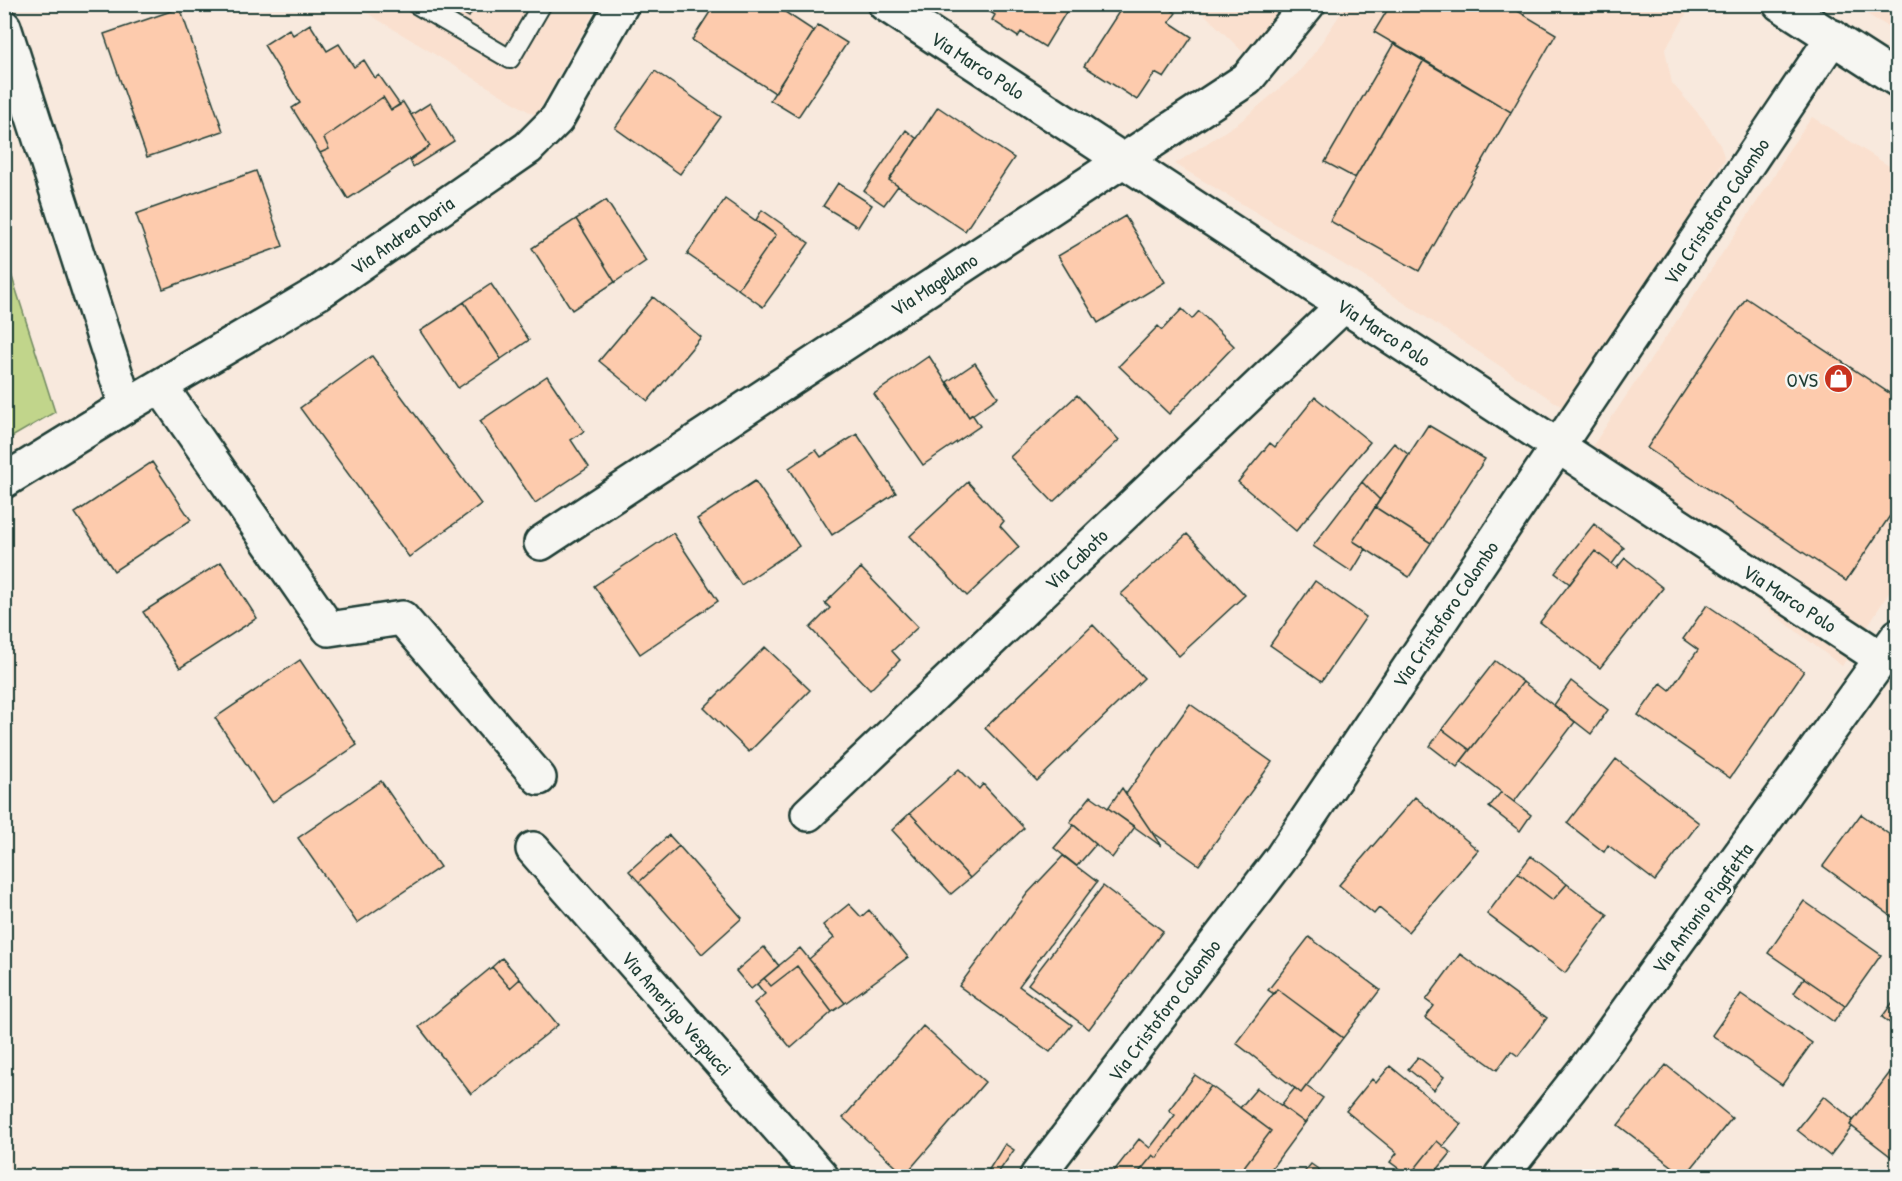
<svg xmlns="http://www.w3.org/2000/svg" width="1902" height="1181" viewBox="0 0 1902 1181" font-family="'Patrick Hand',sans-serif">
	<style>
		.built { fill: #fae0cf }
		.green { fill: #c1d58b; stroke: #708960; stroke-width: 1.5 }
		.building { fill: #fdcbad; stroke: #1f3d34; stroke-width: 1.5 }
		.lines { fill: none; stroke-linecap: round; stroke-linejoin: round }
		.service-casing { stroke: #1f3d34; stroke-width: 22 }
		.minor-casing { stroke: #1f3d34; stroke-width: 38 }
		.secondary-casing { stroke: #1f3d34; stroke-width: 38 }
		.service { stroke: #f6f6f2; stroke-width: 18 }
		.minor { stroke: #f6f6f2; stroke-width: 33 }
		.secondary { stroke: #f6f6f2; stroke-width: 33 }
		.labels { text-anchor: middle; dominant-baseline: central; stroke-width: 5; stroke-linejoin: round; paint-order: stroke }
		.street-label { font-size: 20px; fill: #1f3d34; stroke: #f6f6f2 }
		.poi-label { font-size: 20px; fill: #1f3d34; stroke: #f6f6f2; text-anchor: end }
	</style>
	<rect width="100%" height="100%" fill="#f8e9dd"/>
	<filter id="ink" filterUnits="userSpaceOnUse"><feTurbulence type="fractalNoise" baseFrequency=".0167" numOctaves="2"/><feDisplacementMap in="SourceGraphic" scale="12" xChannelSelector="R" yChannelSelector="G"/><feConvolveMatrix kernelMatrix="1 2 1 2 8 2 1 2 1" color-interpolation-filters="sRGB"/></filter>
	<g filter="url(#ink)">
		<path class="built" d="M1347,4L1674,5L1687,13L1665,50L1672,83L1703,119L1720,145L1725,159L1570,412L1368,279L1175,164L1241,121L1298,73L1315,52Z
			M354,5H598L536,116Z
			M1195,5H1284L1245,54Z
			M1851,5H1897V32L1889,27Z
			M1812,117L1897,171V580L1842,666L1579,466L1773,178L1788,151Z"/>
		<path class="green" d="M5,255L55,412L5,441H4Z"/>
		<path class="building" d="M447,4H476L469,17Z
			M715,4H773L814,31L775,93L692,40Z
			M978,4H1071L1045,47L1021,32L1018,37L992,20L995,15Z
			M1124,4H1163L1176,13L1169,22L1192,37L1164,78L1155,73L1137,100L1084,66Z
			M1391,4H1506L1556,34L1511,112L1374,32Z
			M180,8L223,131L147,157L104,34Z
			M310,24L327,51L339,44L354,67L364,60L375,78L379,75L400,105L391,110L383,97L324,138L329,149L320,153L292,108L300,103L264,45L289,29L293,35Z
			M818,25L847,43L798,117L770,100Z
			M1394,43L1424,60L1355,178L1325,162Z
			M1424,60L1511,112L1419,271L1330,221Z
			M655,71L721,117L680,174L615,128Z
			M383,97L391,110L403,102L430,146L348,199L320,153L329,149L324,138Z
			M430,103L454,141L413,167L410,160L430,146L411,115Z
			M938,107L1014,158L965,231L889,180Z
			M906,130L917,139L889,180L898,186L884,205L864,191Z
			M256,171L283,246L163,289L136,214Z
			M838,183L872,205L858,227L823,206Z
			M725,199L776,235L738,289L687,254Z
			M606,200L646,261L615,282L576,219Z
			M762,210L809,243L763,307L738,289L776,235L756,220Z
			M1125,216L1165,282L1098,323L1058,256Z
			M576,219L615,282L572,310L532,248Z
			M491,284L529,340L501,359L464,302Z
			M653,297L701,337L648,401L599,361Z
			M1746,298L1898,399V504L1846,581L1647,448Z
			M464,302L501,359L458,388L420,331Z
			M1182,309L1192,319L1199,311L1234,346L1169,414L1119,366L1158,326L1162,330Z
			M372,356L481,504L409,557L300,408Z
			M929,356L969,417L972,414L980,426L923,465L874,394Z
			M975,363L998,397L969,417L947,382Z
			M547,376L584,431L571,440L589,467L535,503L480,421Z
			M1077,395L1119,440L1053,502L1010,457Z
			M1315,397L1370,442L1296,531L1238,482L1270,443L1275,447Z
			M1428,425L1485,459L1431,543L1375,507Z
			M857,434L896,493L832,535L789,468L816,450L821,457Z
			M1394,443L1409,455L1380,500L1362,482Z
			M152,462L191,520L114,571L75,513Z
			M755,481L799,546L741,585L697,519Z
			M968,482L1004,521L1000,526L1019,547L967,596L910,536Z
			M1362,482L1380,500L1353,541L1366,549L1352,572L1313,546Z
			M1375,507L1431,543L1409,577L1353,541Z
			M1594,524L1624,548L1612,564L1595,551L1570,584L1555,573Z
			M673,533L718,601L640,654L594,586Z
			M1187,534L1245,595L1179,656L1121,594Z
			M1595,551L1617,568L1625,558L1663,588L1600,668L1540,622Z
			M221,562L257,618L180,668L143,612Z
			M861,568L918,627L892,651L900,660L870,690L810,628L830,608L825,603Z
			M1315,581L1366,617L1322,681L1270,645Z
			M1707,605L1804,671L1730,778L1638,715L1661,683L1670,690L1698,650L1683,639Z
			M1093,625L1144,678L1037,781L985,728Z
			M765,647L810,690L749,752L704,708Z
			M300,660L357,745L272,802L215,718Z
			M1495,661L1523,682L1470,750L1442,729Z
			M1571,681L1608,710L1591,734L1554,705Z
			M1523,682L1575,722L1514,802L1461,761Z
			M1190,704L1272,762L1199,865L1151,831L1126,794Z
			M1442,729L1470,750L1457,767L1430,746Z
			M1616,759L1699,823L1655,881L1608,845L1604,852L1567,823Z
			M959,769L979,789L983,784L1024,828L970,878L910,813Z
			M381,781L440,867L357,923L298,838Z
			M1122,788L1151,831L1161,846L1108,808Z
			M1501,792L1531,815L1520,831L1489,807Z
			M1091,796L1135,827L1112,858L1070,822Z
			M1415,797L1478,850L1408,932L1379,908L1374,914L1339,885Z
			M910,813L970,878L951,894L892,830Z
			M1861,814L1898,841V921L1823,866Z
			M1074,825L1096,844L1077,866L1054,848Z
			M669,835L679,846L639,882L629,871Z
			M679,846L742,918L702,954L639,882Z
			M1063,856L1097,882L1019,986L1072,1025L1050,1052L959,986L1027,894Z
			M1531,856L1567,884L1553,900L1518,873Z
			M1518,873L1553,900L1567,884L1608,915L1565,973L1487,914Z
			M1103,886L1163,931L1089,1029L1028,984Z
			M1804,901L1881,955L1845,1006L1768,953Z
			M849,904L861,917L869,910L908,957L845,1003L809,959L834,938L823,925Z
			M1309,937L1380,990L1343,1038L1277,989L1274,994L1268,990Z
			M764,947L779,966L751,989L736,971Z
			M800,948L845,1003L832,1012L797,966L771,986L764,978Z
			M1460,954L1547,1018L1518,1056L1511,1051L1497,1070L1425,1018L1434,1006L1426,1000Z
			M502,958L520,979L510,988L492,967Z
			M797,966L832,1012L791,1048L754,1003L765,994L757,984L764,978L771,986Z
			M492,967L510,988L520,979L558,1025L471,1094L419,1027Z
			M1804,978L1845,1006L1834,1022L1794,993Z
			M1277,989L1343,1038L1301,1093L1236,1043Z
			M1741,994L1812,1043L1782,1085L1712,1035Z
			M1898,995V1029L1882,1017Z
			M923,1026L985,1082L905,1175L843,1118Z
			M1418,1057L1444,1077L1434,1090L1408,1069Z
			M1898,1062V1162L1850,1125Z
			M1666,1065L1732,1118L1685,1176L1618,1125Z
			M1390,1066L1461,1124L1443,1146L1437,1141L1409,1176L1390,1162L1397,1153L1346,1111L1372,1079L1376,1083Z
			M1195,1075L1211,1086L1157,1158L1153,1155L1136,1176H1110L1139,1139L1150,1148L1175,1115L1169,1110Z
			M1211,1086L1271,1131L1237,1176H1136L1153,1155L1157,1158Z
			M1306,1086L1323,1098L1305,1123L1281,1105L1295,1088L1301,1093Z
			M1257,1088L1305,1123L1266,1176H1237L1271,1131L1240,1108Z
			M1824,1096L1853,1120L1850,1125L1852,1127L1830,1156L1797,1130Z
			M1437,1141L1451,1153L1432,1176H1409Z
			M1005,1144L1014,1150L996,1176L988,1171Z
			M1311,1164L1328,1176H1301Z"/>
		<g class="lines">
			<defs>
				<path id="service" d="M416,4L510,59L542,4"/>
				<path id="minor" d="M885,4L1882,659
					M4,27L126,406
					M161,387L329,629L402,618L539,778
					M4,481L126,406L318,293L528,148L557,119L622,4
					M541,543L1247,79L1308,4
					M808,814L1344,305
					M533,849L821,1176
					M1037,1176L1282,857L1833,37
					M1501,1176L1586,1068L1898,636"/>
				<path id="secondary" d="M1780,4L1898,80"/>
			</defs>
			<use href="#service" class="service-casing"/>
			<use href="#minor" class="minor-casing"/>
			<use href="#secondary" class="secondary-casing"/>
			<use href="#service" class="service"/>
			<use href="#minor" class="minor"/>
			<use href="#secondary" class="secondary"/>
		</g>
	</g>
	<defs>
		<symbol id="shop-disc" viewBox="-11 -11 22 22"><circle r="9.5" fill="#c8321e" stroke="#f6f6f2"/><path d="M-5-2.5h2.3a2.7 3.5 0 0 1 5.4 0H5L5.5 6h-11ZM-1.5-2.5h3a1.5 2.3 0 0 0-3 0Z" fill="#fff"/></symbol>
	</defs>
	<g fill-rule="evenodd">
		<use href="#shop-disc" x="1822" y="362" width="33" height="33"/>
	</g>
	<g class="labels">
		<g class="street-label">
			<text transform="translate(978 65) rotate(33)">Via Marco Polo</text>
			<text transform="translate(1716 211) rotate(-56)">Via Cristoforo Colombo</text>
			<text transform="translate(402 235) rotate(-35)">Via Andrea Doria</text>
			<text transform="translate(934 284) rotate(-33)">Via Magellano</text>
			<text transform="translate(1384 332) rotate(33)">Via Marco Polo</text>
			<text transform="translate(1076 559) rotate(-44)">Via Caboto</text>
			<text transform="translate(1790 598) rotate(33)">Via Marco Polo</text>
			<text transform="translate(1445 614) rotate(-56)">Via Cristoforo Colombo</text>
			<text transform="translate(1702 908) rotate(-54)">Via Antonio Pigafetta</text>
			<text transform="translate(1164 1010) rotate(-53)">Via Cristoforo Colombo</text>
			<text transform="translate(677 1013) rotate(49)">Via Amerigo Vespucci</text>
		</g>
		<g class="poi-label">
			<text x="1818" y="379">OVS</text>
		</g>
	</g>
	<rect width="1902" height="1181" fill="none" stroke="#f6f6f2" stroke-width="24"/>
	<rect x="12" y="12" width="1878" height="1157" fill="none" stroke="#1f3d34" stroke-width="2" filter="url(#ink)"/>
</svg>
